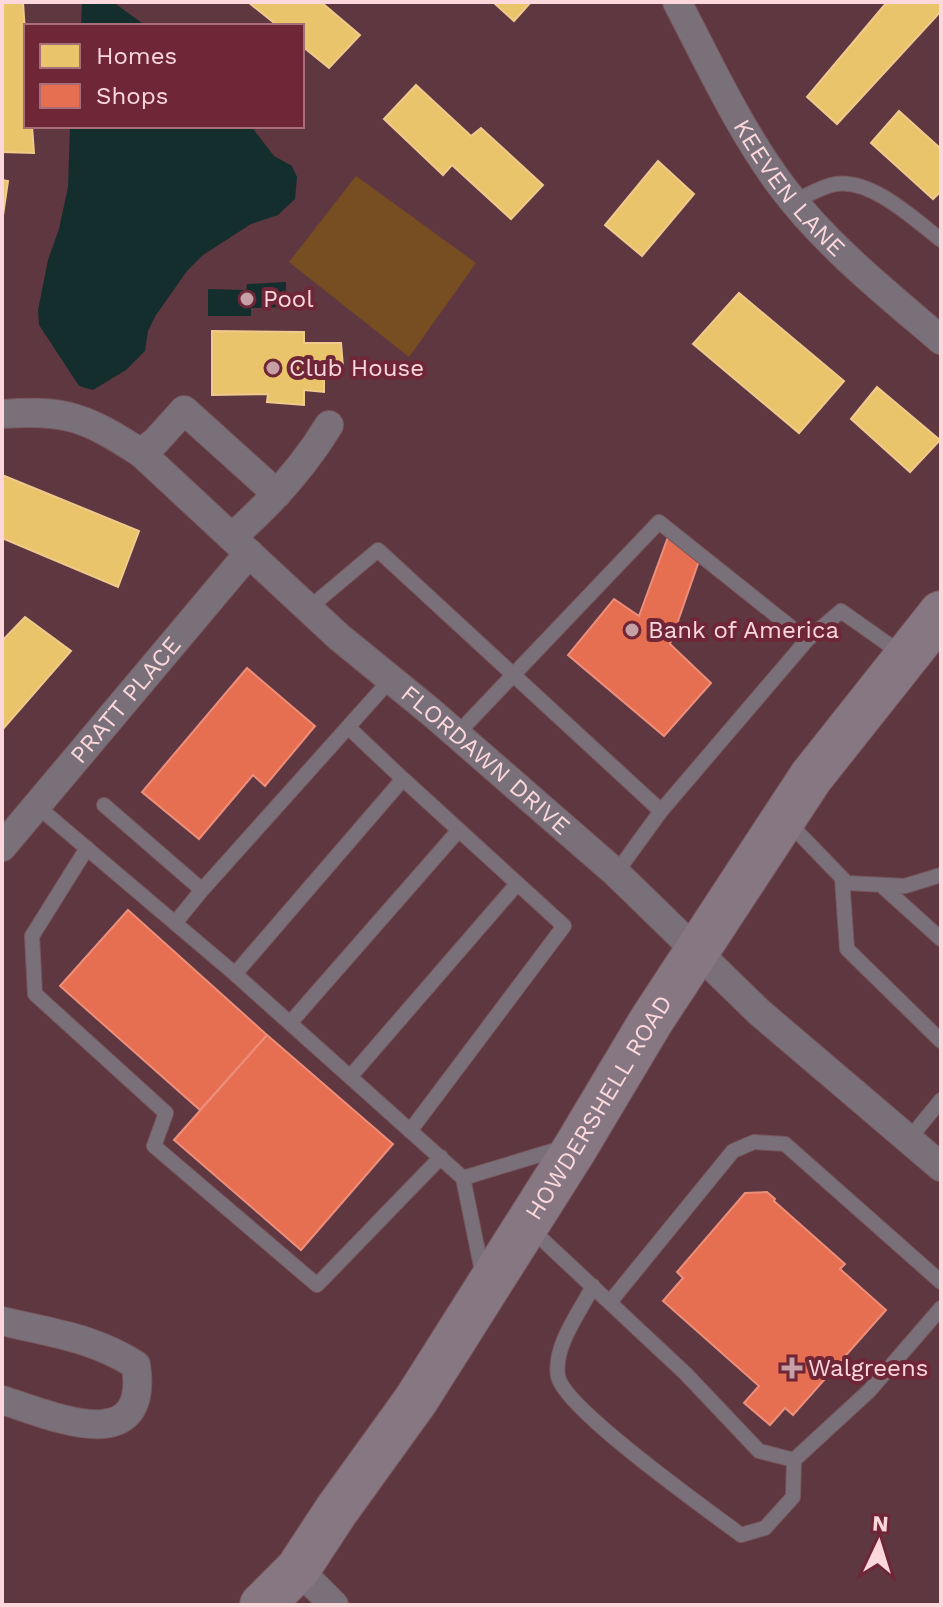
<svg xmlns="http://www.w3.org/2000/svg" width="943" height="1607" viewBox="0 0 943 1607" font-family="'Work Sans',sans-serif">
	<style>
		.green { fill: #774e21 }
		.water { fill: #142e2d }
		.homes { fill: #e9c46a; stroke: #efca8c; stroke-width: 2 }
		.shops { fill: #e76f51; stroke: #ed8e7b; stroke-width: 2 }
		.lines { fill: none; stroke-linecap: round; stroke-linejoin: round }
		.service-casing { stroke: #78575e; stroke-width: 16 }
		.minor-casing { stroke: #78575e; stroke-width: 30 }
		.primary-casing { stroke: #78575e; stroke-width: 46 }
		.service { stroke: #7a7079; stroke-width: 14 }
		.minor { stroke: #7a7079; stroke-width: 28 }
		.primary { stroke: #877782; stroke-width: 44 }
		.poi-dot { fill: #c5a0a5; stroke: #6f2737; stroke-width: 3 }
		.labels { text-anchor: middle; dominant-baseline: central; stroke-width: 8; stroke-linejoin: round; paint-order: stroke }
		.street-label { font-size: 24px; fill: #fcd8dc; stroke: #6f2737 }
		.poi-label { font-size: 24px; fill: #fcd8dc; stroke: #6f2737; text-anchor: start }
	</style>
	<rect width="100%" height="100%" fill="#5f3740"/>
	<path class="green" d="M356,176L476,263L409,357L289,262Z"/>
	<path class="water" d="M82,2H113L146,26H81Z
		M70,126H251L274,156L292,166L297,177L295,199L278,215L251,224L203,255L187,271L156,315L148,331L145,351L126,370L93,390L79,386L39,325L38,310L48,260L59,229L68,187Z
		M286,282V307L251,308V316H208V289L246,290L247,284Z"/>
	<path class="homes" d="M2,2H23L26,48V126H32L34,153L2,152Z
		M248,2H321L360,35L329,68L302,46V26H278Z
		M493,2H531L514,21Z
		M887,2H941V11L837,124L807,97Z
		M416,85L471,136L481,128L543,185L511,219L452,165L443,175L384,119Z
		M899,111L941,149V191L933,199L871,143Z
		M658,161L694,194L642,256L605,225Z
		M2,180L8,181L2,222Z
		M739,293L844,381L799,433L693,344Z
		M212,331L304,332V343H341L343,367L324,369V392L304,390V405L267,402L268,394L212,395Z
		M877,387L940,440L910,472L851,419Z
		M2,475L139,531L118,587L2,538Z
		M25,617L71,651L2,730V641Z"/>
	<path class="shops" d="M668,537L700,558L670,644L711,683L664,736L568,655L614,599L639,616Z
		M247,668L315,726L265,786L253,775L199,839L142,792Z
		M128,910L267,1035L200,1110L60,986Z
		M267,1035L393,1144L301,1250L174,1140Z
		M767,1192L775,1199L774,1201L845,1264L840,1269L886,1310L793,1415L785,1408L770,1425L744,1403L759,1386L663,1301L683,1278L677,1272L745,1193Z"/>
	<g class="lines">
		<defs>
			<path id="service" d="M794,201C807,196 822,186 836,184C872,179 914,219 941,240
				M309,608L378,550L661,811L807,640
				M457,734L659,522L807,640L841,611L902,654
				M403,779L564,926L410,1131
				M104,805L202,890L391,679
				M37,806L235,974L463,1178
				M788,822L847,883L905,886L941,875
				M87,848L32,936L35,994L166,1113L154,1146L317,1285L441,1157
				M616,873L661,811
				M842,878L847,949L941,1041
				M881,885L941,939
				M175,923L202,890
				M235,974L403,779L348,727
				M290,1023L459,830
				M350,1077L517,884
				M909,1139L941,1100
				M530,1228L686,1374L759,1451L794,1460L870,1390L941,1308
				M483,1276L463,1178L562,1148
				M593,1286C580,1312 553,1346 558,1376C563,1408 709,1511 741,1535L765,1528L793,1497L794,1460
				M610,1302L733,1151L754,1142L785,1144L941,1282"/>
			<g id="minor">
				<path id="s1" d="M677,2C710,65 740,131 783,188C827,246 886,293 941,340"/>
				<path id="s2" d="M2,414C66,409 87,418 141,453L339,637L431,712L616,873L759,1012L941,1167"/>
				<path d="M141,453L156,441L184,410L277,494"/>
				<path d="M232,537C270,504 303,468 329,425"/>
				<path id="s3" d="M2,847L249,553"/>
				<path d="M2,1321C52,1333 92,1337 136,1365C150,1460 53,1416 2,1400"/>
				<path d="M298,1569L334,1605"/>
			</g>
			<g id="primary">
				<path id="s4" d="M262,1605L298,1569L336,1511L416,1400L574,1150L651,1021L811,777L941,613"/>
			</g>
		</defs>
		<use href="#service" class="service-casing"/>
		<use href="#minor" class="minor-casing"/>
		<use href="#primary" class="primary-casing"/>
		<use href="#service" class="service"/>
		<use href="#minor" class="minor"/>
		<use href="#primary" class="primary"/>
	</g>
	<g class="poi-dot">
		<circle cx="247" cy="299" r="8"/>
		<circle cx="273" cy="368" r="8"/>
		<circle cx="632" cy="630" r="8"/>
		<path d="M788 1356h8v8h8v8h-8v8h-8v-8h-8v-8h8z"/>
	</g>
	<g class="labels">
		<g class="street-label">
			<text stroke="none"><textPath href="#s1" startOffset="218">KEEVEN LANE</textPath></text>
			<text stroke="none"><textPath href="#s3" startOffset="192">PRATT PLACE</textPath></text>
			<text stroke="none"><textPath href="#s2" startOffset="610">FLORDAWN DRIVE</textPath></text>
			<text stroke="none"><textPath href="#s4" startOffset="602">HOWDERSHELL ROAD</textPath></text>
		</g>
		<g class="poi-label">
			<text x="263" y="299">Pool</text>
			<text x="289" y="368">Club House</text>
			<text x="648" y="630">Bank of America</text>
			<text x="808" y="1368">Walgreens</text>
		</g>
	</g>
	<rect width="943" height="1607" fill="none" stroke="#fcd8dc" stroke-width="8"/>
	<rect x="24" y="24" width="280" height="104" fill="#6f2737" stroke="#a76e79" stroke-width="2"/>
	<rect x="40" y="44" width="40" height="24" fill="#e9c46a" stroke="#a76e79" stroke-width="2"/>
	<text x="96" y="64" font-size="24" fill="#fcd8dc">Homes</text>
	<rect x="40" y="84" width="40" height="24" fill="#e76f51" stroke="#a76e79" stroke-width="2"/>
	<text x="96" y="104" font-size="24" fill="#fcd8dc">Shops</text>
	<g transform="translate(879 1543) rotate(4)" stroke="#6f2737" stroke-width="6" paint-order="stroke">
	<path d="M0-6L14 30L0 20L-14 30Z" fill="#fcd8dc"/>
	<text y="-12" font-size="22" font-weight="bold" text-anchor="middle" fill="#fcd8dc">N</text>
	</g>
</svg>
